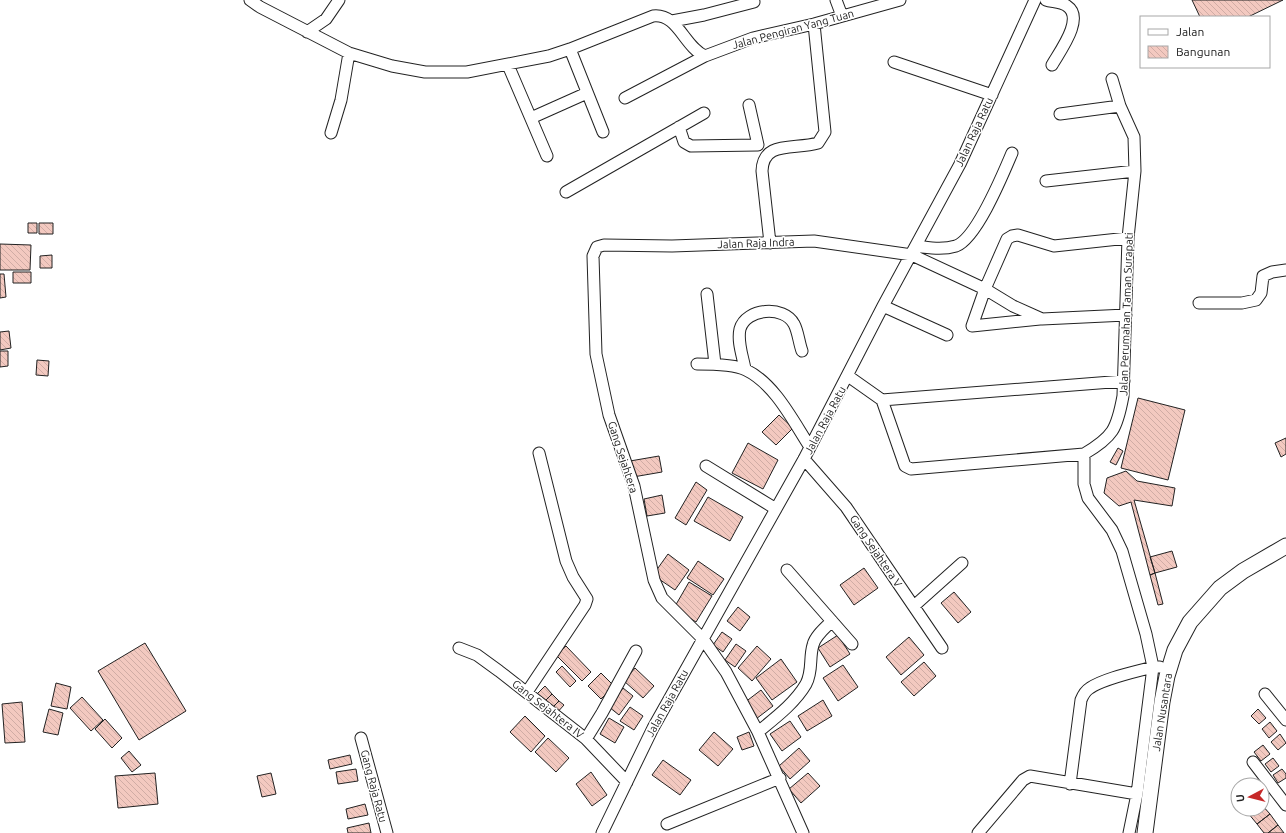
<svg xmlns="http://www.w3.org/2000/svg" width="1286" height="833" viewBox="0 0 1286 833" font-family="Ubuntu,sans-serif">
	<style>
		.building { fill: url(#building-back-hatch); stroke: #222 }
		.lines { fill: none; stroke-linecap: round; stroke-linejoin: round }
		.street-casing { stroke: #222; stroke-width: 13 }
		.secondary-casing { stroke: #222; stroke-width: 17 }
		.street { stroke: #fff; stroke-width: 11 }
		.secondary { stroke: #fff; stroke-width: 15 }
		.labels { text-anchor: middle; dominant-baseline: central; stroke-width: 3; stroke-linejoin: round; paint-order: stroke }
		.street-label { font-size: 11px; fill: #222; stroke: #fff }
	</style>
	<defs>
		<pattern id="building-back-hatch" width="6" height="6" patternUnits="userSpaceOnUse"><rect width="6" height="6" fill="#f3c9c0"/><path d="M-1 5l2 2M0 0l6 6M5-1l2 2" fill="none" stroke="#d0aca5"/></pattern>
	</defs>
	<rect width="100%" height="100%" fill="#fff"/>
	<path class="building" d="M1192,0H1283L1248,17H1200Z
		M28,223H37V233H28Z
		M39,223H53V234H39Z
		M0,244L31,245L30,270H0Z
		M52,255V268H40V256Z
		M13,272H31V283H13Z
		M0,274H4L6,297L0,298Z
		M9,331L11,348L0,350V332Z
		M0,351H8V366L0,367Z
		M37,360L49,361L48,376L36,375Z
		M1138,398L1185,410L1168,480L1121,468Z
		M779,415L793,428L776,445L762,432Z
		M1286,438V454L1281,457L1275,443Z
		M748,443L778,460L763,489L732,473Z
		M1118,448L1123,451L1116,465L1110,462Z
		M659,456L662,472L633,477L630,461Z
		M1126,471L1137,481L1175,488L1172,506L1134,500L1155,573L1150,575L1131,502L1119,506L1104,493L1107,478Z
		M696,482L707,490L686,525L675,518Z
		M662,495L665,513L647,516L644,499Z
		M708,497L743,517L730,541L694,521Z
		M1172,551L1177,567L1155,573L1150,557Z
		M668,554L689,570L675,590L653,575Z
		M698,561L724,579L713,595L687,578Z
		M864,568L878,588L854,605L840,585Z
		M1155,573L1163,604L1158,605L1150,575Z
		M689,582L712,596L696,622L674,608Z
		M954,592L971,612L958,623L941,603Z
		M738,607L750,617L740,631L727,621Z
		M722,632L732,639L723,652L713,645Z
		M838,635L850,654L830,667L818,648Z
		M909,637L924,655L901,675L886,657Z
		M145,643L186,711L139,740L98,671Z
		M736,644L746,651L735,667L725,660Z
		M566,646L591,672L582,681L556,655Z
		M757,646L771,659L752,681L738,668Z
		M781,659L797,682L772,700L756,678Z
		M924,662L936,676L914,696L901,682Z
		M843,665L858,687L838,701L823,678Z
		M562,666L576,681L570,687L556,672Z
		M635,668L654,686L643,698L624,681Z
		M601,673L614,686L601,699L588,686Z
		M56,683L71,687L67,709L51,706Z
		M545,686L552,694L543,703L536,695Z
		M623,688L633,696L619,715L609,707Z
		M761,690L773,706L756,719L744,703Z
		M552,694L559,701L550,710L543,703Z
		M82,697L103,720L91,731L70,708Z
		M823,700L832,716L807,731L798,716Z
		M559,701L564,705L555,715L550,710Z
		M22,702L25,742L5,743L2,704Z
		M630,707L643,716L634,730L620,721Z
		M49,709L63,713L58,735L43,732Z
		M1258,709L1266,718L1259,724L1251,716Z
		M525,716L545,736L531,752L510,732Z
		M609,718L624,727L615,743L600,734Z
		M105,719L122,738L112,748L95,729Z
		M790,721L801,737L782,751L770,734Z
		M1270,722L1277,731L1269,738L1262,729Z
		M714,732L733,749L718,766L699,750Z
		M749,732L754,746L742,750L737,737Z
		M1280,734L1286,743L1278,750L1271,742Z
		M548,738L569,758L556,772L535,752Z
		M1263,745L1270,754L1261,761L1254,752Z
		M799,748L810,761L790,779L779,766Z
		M129,751L141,765L132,772L121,758Z
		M350,755L352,764L330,769L328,760Z
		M1273,758L1279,766L1271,772L1265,764Z
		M663,760L691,780L680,795L652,775Z
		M356,769L358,781L338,784L336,772Z
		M1282,769L1286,774V778L1278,783L1273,775Z
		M591,772L607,795L592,806L576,784Z
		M155,773L158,804L118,808L115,776Z
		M271,773L276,794L262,797L257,776Z
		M808,773L820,786L801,803L789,789Z
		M365,804L368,815L348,819L346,809Z
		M1262,805L1270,814L1257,824L1248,813L1253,809H1262Z
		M1270,814L1278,825L1268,833H1264L1257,824Z
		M369,823L371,833H348L347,828Z
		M1278,825L1284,833H1268Z"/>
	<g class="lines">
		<defs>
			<path id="street" d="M250,0L260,7L349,53L392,66L425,72H467L549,56L570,49L653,16C678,13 684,47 705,56L753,38L814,24L900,0
				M836,0L842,16
				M1046,0C1052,2 1062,2 1067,6C1085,18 1060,51 1052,65
				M672,21L704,15L754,2
				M307,32L326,19L339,0
				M570,49L603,132
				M894,62L992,95
				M508,65L547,156
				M1112,79L1120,106L1134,137L1135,171L1128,238L1123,396C1117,429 1113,437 1084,454V484L1088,498L1112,530L1122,551L1146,634L1153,667L1137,794L1129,833
				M625,98L705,56
				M1060,114L1120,106
				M531,118L587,93
				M679,127L684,142L691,146L758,145L749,105
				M331,133L341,100L349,53
				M1046,181L1135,171
				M566,192L704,113
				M770,243L762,171C763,140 794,150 818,143L825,132L814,24
				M916,246C929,248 943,250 956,246C977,238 1003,174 1012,153
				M707,294L715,364
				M1199,303H1242L1256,300L1261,293L1263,276L1272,272L1286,270
				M883,306L947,335
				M1040,319L972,326L985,289L1007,239L1012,236L1018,235L1054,246L1128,238
				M697,364C710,364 734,364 746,370C775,384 793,421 810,447
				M745,369C743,357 737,342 740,329C746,308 784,305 794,324C798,331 799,343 802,351
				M848,376L882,400L905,466L911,469L1084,454
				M882,400L1124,381
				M804,459L846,507L942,648
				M706,466L776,509
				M787,570L852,644
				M914,606L962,563
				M459,648L477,655L499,671L586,739L627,782
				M527,692L585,605L587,599L573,577L566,561L539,453
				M1265,694L1286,720
				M758,732C775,718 795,703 806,684C813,671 809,658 813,645C815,636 826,627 832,621
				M361,738L387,833
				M586,739L602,713L636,651
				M1253,762L1286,805
				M1070,784L1081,700C1083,695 1085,691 1090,688C1105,678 1135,672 1153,667H1160
				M667,824L780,778
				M602,833L653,728L804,459L883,306L960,164L1035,0
				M803,833L758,732L726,672L703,639L662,598L654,580L634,486L609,415L596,354L593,256L597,247L604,245L672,246L814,241L912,255L985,289L1013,306L1042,319L1126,315
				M978,833L1023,780L1030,776L1137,794"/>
			<path id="secondary" d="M1145,833L1162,702L1167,676L1175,650L1190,622L1220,588L1243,571L1286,546"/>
		</defs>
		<use href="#street" class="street-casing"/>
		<use href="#secondary" class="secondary-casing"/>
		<use href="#street" class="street"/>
		<use href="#secondary" class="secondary"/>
	</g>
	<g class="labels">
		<g class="street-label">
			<text transform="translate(793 29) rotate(-15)">Jalan Pengiran Yang Tuan</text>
			<text transform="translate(974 132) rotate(-65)">Jalan Raja Ratu</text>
			<text transform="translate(756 243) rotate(-2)">Jalan Raja Indra</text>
			<text transform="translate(1126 314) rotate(-88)">Jalan Perumahan Taman Surapati</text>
			<text transform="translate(825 420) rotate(-62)">Jalan Raja Ratu</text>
			<text transform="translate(623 457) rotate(72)">Gang Sejahtera</text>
			<text transform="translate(876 551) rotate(56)">Gang Sejahtera V</text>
			<text transform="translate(667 703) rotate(-61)">Jalan Raja Ratu</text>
			<text transform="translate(548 709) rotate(38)">Gang Sejahtera IV</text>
			<text transform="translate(1162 712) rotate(-81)">Jalan Nusantara</text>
			<text transform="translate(374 786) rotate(75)">Gang Raja Ratu</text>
		</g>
	</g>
	<rect x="1140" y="16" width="130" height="52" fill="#ffffff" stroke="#a7a7a7"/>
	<rect x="1148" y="29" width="20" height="6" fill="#ffffff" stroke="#a7a7a7"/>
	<text x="1176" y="36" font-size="12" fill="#222222">Jalan</text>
	<rect x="1148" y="46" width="20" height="12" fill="url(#building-back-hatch)" stroke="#a7a7a7"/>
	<text x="1176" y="56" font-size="12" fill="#222222">Bangunan</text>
	<g transform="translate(1250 797) rotate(263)"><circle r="19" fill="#ffffff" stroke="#a7a7a7"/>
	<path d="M0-3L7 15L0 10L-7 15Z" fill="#c62828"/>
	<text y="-6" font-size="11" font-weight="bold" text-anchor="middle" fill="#222222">U</text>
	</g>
</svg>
